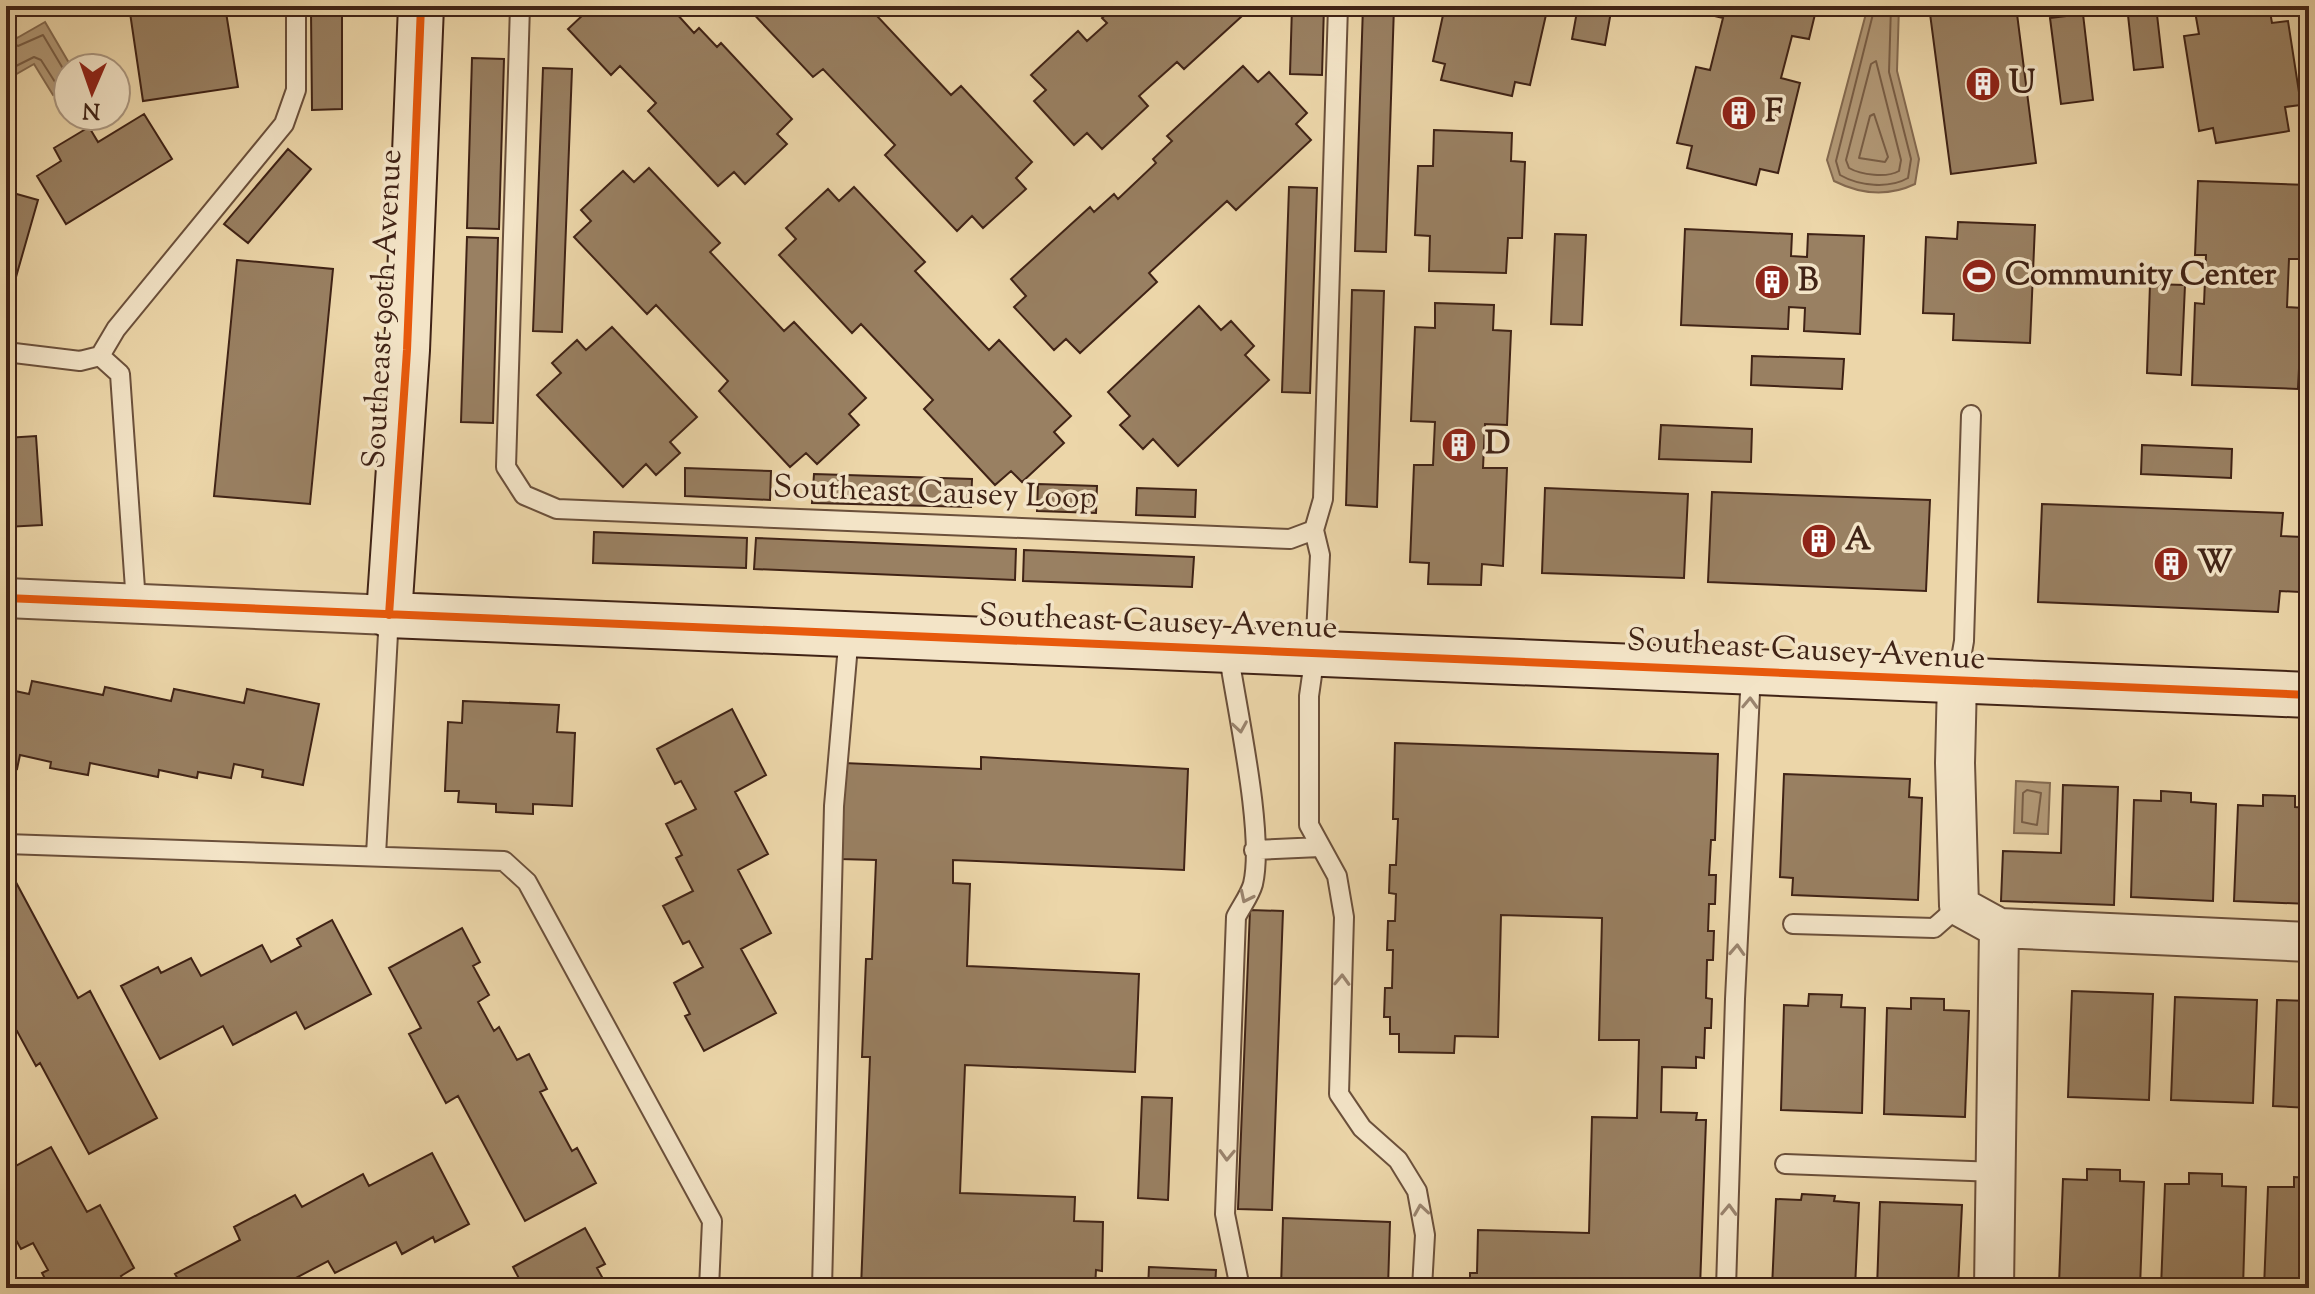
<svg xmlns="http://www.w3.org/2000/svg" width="2315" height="1294" viewBox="0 0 2315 1294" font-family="'Sorts Mill Goudy',serif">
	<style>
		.water { fill: #b29977; stroke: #846a50; stroke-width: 2 }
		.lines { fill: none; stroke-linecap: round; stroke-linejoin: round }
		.shore { stroke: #795e46; stroke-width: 2 }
		.building { fill: #998062; stroke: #402316; stroke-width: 2 }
		.lane-casing { stroke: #6b503b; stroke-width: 22 }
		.street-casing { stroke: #6b503b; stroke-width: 42 }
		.secondary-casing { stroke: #402316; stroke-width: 48 }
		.lane { stroke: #f3e4c7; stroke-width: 18 }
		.street { stroke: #f3e4c7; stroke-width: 38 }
		.secondary { stroke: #f3e4c7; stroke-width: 44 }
		.cycleway-casing { stroke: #f3e4c7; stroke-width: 13 }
		.cycleway { stroke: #e8590c; stroke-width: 8 }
		.oneway { stroke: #9a846e }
		.labels { text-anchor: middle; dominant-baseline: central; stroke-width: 7; stroke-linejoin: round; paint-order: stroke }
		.poi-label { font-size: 32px; font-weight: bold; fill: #402316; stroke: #f3e4c7; text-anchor: start }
		.street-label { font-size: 32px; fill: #402316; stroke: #f3e4c7 }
	</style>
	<rect width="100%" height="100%" fill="#ecd6a9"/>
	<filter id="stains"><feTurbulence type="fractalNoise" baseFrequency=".0025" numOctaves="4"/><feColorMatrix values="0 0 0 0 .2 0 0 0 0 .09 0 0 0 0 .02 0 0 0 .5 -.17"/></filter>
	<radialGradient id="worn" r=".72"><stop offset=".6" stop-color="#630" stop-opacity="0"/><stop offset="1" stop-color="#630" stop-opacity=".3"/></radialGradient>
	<path class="water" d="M1868,6H1899L1897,71L1919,159L1915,184C1888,197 1860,194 1834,181L1827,160Z
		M45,22L72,68H68V87L53,95L34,64L6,80V32L11,29L17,38Z
		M2016,781L2050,783L2048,834L2014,833Z"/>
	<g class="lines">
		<path class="shore" d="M1875,6L1836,161L1840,175C1859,186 1889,189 1908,178L1911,159L1889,72L1891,6
			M6,38L18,46L43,35L68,77L55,82L41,60L34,57L6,71
			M1876,61L1901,160L1899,171C1887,178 1861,175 1849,168L1846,160L1871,64Z
			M1874,114L1888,157L1885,162L1859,158L1870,116Z
			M2027,790L2041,793L2037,825L2022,822L2023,793Z"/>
	</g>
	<path class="building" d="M129,6H225L238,87L143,101Z
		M577,6H684L676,13L694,33L699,28L717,47L721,43L792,119L777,134L787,144L745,184L734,172L718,186L648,111L656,103L620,66L611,75L568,29L584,14Z
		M746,6H885L877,16L951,95L961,86L1032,162L1016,178L1026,189L983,228L972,216L957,231L885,155L895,145L823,69L813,77Z
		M981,6H1009V11L981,10Z
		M1116,6H1253L1184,69L1177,62L1139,96L1148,106L1102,149L1087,133L1074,145L1034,101L1046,90L1031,75L1078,31L1087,41L1107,23L1102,18Z
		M1292,6H1324L1322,75L1290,74Z
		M1363,6H1394L1386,252L1355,251Z
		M1445,6H1548L1530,85L1515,82L1512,96L1441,80L1445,64L1433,61Z
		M1578,6H1612L1605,45L1572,39Z
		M1703,6H1817L1809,39L1792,36L1781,78L1800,83L1778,173L1760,169L1756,185L1687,168L1692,146L1677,143L1696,67L1710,70L1723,18L1702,13Z
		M1929,6H2016L2036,163L1951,174Z
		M2127,6H2156L2163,67L2134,70Z
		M2194,6H2269L2272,23L2288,21L2301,105L2285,107L2289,131L2216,143L2213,128L2199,131L2184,36L2199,34Z
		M311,12H342V109L312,110Z
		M2083,14L2093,100L2061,104L2050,18Z
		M472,58L504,59L499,229L467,228Z
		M1243,66L1258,82L1269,72L1307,113L1296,124L1311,140L1236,210L1227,201L1149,273L1157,282L1080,353L1066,339L1054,350L1014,307L1026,296L1011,279L1090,207L1094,212L1114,194L1118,199L1156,163L1153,159L1172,141L1167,136Z
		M543,68L572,69L562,332L533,331Z
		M144,114L172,159L66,224L37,176L61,161L54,148L89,127L98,142Z
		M1434,130L1512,133L1511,161L1525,162L1522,238H1508L1506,273L1429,271L1430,236L1415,235L1418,166H1433Z
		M288,149L311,169L248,243L224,224Z
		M649,168L720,243L710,252L784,331L794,322L866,398L849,414L859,425L817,464L806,453L790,467L719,391L728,381L656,305L647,314L574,237L591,221L581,210L623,171L634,182Z
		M2198,181L2309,185L2307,259H2289L2287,307L2302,308L2298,389L2192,385L2195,303L2204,304L2206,255H2195Z
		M854,187L925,262L915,271L989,350L999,340L1071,416L1054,432L1064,443L1022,482L1011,471L995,485L924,409L933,400L861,324L852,333L779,255L796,239L786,228L828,189L839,201Z
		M1289,187L1317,188L1310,393L1282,392Z
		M6,191L38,200L14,284L6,282Z
		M1958,222L2035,225L2030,343L1953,340L1954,314L1923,313L1926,237L1957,239Z
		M1685,229L1792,234L1791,256L1807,257L1808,234L1864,236L1860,334L1804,331L1805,308L1789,307L1788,329L1681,325Z
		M1555,234L1586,235L1582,325L1551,324Z
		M467,237L498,238L493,423L461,422Z
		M237,260L333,269L310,504L214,496Z
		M2150,284L2185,285L2181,375L2147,373Z
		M1352,290L1384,291L1377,507L1346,505Z
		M1435,303L1494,305L1493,330L1511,331L1507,425L1485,424L1483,468H1507L1503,566L1482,564L1481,585L1428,584L1429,563L1410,562L1414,465H1433L1435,422L1411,421L1415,327L1435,328Z
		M1199,306L1221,330L1231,321L1254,346L1245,355L1269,380L1178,466L1153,439L1143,449L1120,425L1130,416L1108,392Z
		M612,327L697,417L670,442L680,453L656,475L646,464L623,487L537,395L561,373L552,363L577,340L586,350Z
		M1752,356L1844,359L1842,389L1751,385Z
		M1661,425L1752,429L1751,462L1659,459Z
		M36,436L42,525L6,527V438Z
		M2142,445L2232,449L2231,478L2141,474Z
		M685,468L771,471L770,500L685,496Z
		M814,474L972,479L971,507L812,503Z
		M1038,484L1097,486L1096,513L1037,511Z
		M1137,488L1196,490L1195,517L1136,515Z
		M1545,488L1688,494L1684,578L1542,573Z
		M1712,492L1930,500L1926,591L1708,582Z
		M2042,504L2283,513L2281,536L2302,537L2300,592L2280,591L2278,612L2038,602Z
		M594,532L747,538L746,568L593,563Z
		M756,538L1016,549L1015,580L754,569Z
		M1024,550L1194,557L1192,587L1023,581Z
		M32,681L103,695L105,687L171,701L174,689L244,703L247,689L319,704L303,785L262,777L263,770L234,764L231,778L198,772L197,778L159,770L158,777L90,763L88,775L50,768L51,762L20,755L17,769L6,767V689L29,694Z
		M463,701L559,705L557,732L575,733L572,806L533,804V814L496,812V804L458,802L459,791H445L448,722L462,723Z
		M732,709L766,775L735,792L768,854L738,870L771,933L741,949L776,1013L704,1051L685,1016L690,1014L674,983L703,967L689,941L683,944L663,906L693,891L676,858L682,855L666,824L696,809L681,781L675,784L657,749Z
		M1395,743L1718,754L1715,840H1711L1709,875H1716L1715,904H1709L1708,931H1714L1713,960H1707L1706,998L1712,999L1711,1028H1705L1704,1058L1696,1057V1068L1662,1067L1661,1112L1697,1113L1696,1120H1706L1700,1288H1470V1273H1477L1478,1230L1589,1233L1592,1117L1637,1118L1639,1040H1599L1602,918L1501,915L1498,1037L1455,1036L1454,1053L1399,1052V1034H1390V1017H1384L1385,988H1392L1393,950H1387L1388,921H1395L1396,894L1389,893L1390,865H1396L1398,819H1393Z
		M981,757L1188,769L1184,870L953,860V883L970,884L967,966L1139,974L1135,1072L965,1065L960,1193L1075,1197L1074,1221L1103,1222L1102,1271L1096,1270L1095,1288H861L870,1057H862L866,959H872L876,860L840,859L844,763L981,769Z
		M1784,774L1910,779L1909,797L1922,798L1918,900L1792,895L1793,878L1780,877Z
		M2063,785L2118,787L2114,905L2001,901L2003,851L2061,853Z
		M2161,791L2191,793V802L2216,804L2213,901L2131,897L2134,800L2161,801Z
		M2263,795L2295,796V807L2309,808V904L2234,901L2238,805L2263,806Z
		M11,873L78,998L90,991L157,1118L89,1154L40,1063L36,1066L17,1031L6,1037V876Z
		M1250,910L1283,911L1272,1210L1238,1209Z
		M332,920L371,994L305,1029L296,1012L233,1045L223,1026L160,1059L121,986L158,967L161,973L191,958L201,976L262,945L271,962L301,946L297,939Z
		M462,928L480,962L473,966L489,995L478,1002L494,1031L499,1027L517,1060L529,1054L547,1089L540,1092L572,1151L577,1148L596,1183L525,1221L458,1096L446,1103L409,1034L421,1028L389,968Z
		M2072,991L2153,994L2149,1100L2068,1097Z
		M1809,994L1842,995L1841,1007L1865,1008L1862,1113L1781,1110L1784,1005L1808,1006Z
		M2175,997L2257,1000L2253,1103L2171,1100Z
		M1911,998L1944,999V1010L1969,1011L1965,1117L1884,1114L1887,1008L1911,1009Z
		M2277,1000L2309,1001V1108L2273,1106Z
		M1142,1097L1172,1098L1168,1200L1138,1198Z
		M51,1147L87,1212L100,1205L134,1268L121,1276L128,1288H50L42,1273L48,1270L33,1243L21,1249L6,1222V1171Z
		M432,1153L469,1224L435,1242L433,1237L402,1254L396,1242L335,1273L328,1261L277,1288H183L175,1274L240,1240L234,1227L295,1195L302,1207L363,1174L369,1186Z
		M2087,1169L2120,1170V1181L2144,1182L2140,1287L2059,1284L2063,1179L2087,1180Z
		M2189,1173L2222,1174V1186L2246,1187L2243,1288H2161L2165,1184H2189Z
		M2294,1177L2309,1178V1288H2264L2268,1187H2294Z
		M1802,1194L1835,1196L1834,1201L1859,1203L1855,1288H1772L1776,1199L1801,1200Z
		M1880,1202L1962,1205L1958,1288H1877Z
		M1283,1218L1390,1222L1388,1288H1281Z
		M585,1228L605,1264L597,1268L608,1288H524L513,1267Z
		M1149,1267L1216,1270L1215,1288H1148Z"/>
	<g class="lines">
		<defs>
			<path id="lane" d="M520,6L506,467L524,495L557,509L1290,539L1314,530L1323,499L1338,6
				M6,352L80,361L100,356L116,329L284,124L296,90V6
				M100,356L120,374L136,603
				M1314,530L1320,555L1315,654L1309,696V825L1337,876L1344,917L1339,1094L1362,1128L1398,1160L1417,1191L1425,1235L1422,1288
				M1228,650C1236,706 1265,833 1253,884C1250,895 1241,907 1236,917L1225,1214L1240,1288
				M1957,681L1964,641L1971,415
				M6,844L504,861L527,882L712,1221L709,1288
				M1254,850L1320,847
				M376,855L389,615
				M1793,924L1934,928L1959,906
				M1785,1164L1997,1172
				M822,1288L834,806L849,634
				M1726,1288L1735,999L1751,672"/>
			<path id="street" d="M6,598L389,615
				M1957,681L1955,763L1959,906L1999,928
				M1994,1288L1999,928L2309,942"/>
			<path id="secondary" d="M421,6L407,350L389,615L2309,695"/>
		</defs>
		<use href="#lane" class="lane-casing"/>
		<use href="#street" class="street-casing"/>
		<use href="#secondary" class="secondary-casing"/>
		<use href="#lane" class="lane"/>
		<use href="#street" class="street"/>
		<use href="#secondary" class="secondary"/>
		<defs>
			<path id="cycleway" d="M6,598L2309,695
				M389,615L407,350L421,6"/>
		</defs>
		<use href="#cycleway" class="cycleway-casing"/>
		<use href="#cycleway" class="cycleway"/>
	</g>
	<defs><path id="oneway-chevron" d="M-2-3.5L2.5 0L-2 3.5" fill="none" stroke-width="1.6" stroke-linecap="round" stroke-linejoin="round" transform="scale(2)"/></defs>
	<g class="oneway">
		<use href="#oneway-chevron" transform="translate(1750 703) rotate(-88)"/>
		<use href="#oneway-chevron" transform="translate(1240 727) rotate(81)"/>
		<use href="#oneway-chevron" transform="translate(1246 897) rotate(116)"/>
		<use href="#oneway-chevron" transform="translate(1737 950) rotate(-87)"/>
		<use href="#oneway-chevron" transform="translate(1342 980) rotate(-88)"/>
		<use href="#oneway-chevron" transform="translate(1227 1155) rotate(92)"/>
		<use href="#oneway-chevron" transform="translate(1421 1210) rotate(-99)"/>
		<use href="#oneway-chevron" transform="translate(1729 1210) rotate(-88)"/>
	</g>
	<defs>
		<symbol id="building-disc" viewBox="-11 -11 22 22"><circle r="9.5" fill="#8f2418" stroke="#f3e4c7"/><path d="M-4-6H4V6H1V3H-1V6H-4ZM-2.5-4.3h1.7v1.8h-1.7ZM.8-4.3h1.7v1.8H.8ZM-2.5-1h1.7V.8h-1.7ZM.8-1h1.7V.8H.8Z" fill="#fff"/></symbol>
		<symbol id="stadium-disc" viewBox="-11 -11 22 22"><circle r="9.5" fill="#8f2418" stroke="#f3e4c7"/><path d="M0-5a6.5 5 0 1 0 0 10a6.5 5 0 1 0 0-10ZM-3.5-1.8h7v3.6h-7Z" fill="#fff"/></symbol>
	</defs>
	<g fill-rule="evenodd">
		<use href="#building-disc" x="1963" y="64" width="40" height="40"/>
		<use href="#building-disc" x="1719" y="93" width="40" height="40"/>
		<use href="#stadium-disc" x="1959" y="256" width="40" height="40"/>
		<use href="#building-disc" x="1752" y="262" width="40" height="40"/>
		<use href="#building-disc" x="1439" y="425" width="40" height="40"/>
		<use href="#building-disc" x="1799" y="521" width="40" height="40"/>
		<use href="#building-disc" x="2151" y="544" width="40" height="40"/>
	</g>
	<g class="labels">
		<g class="poi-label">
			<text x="2009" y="84">U</text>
			<text x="1765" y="113">F</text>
			<text x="2005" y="276">Community Center</text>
			<text x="1798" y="282">B</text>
			<text x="1485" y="445">D</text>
			<text x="1845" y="541">A</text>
			<text x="2197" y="564">W</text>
		</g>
		<g class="street-label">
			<text transform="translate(384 309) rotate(-87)">Southeast 90th Avenue</text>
			<text transform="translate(935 494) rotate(2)">Southeast Causey Loop</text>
			<text transform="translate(1158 623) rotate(2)">Southeast Causey Avenue</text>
			<text transform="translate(1806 651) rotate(3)">Southeast Causey Avenue</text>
		</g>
	</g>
	<rect width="2315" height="1294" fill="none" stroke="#ecd6a9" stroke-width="32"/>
	<rect x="8" y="8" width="2299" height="1278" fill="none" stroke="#402316" stroke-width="4"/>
	<rect x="16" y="16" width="2283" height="1262" fill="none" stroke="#402316" stroke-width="2"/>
	<g transform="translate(92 92) rotate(182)"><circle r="38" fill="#f3e4c7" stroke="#ab9780" stroke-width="2"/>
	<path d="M0-6L14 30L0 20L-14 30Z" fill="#8f2418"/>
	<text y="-12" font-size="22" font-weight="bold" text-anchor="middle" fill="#402316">N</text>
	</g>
	<rect width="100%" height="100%" filter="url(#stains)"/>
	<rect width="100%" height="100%" fill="url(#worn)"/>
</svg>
